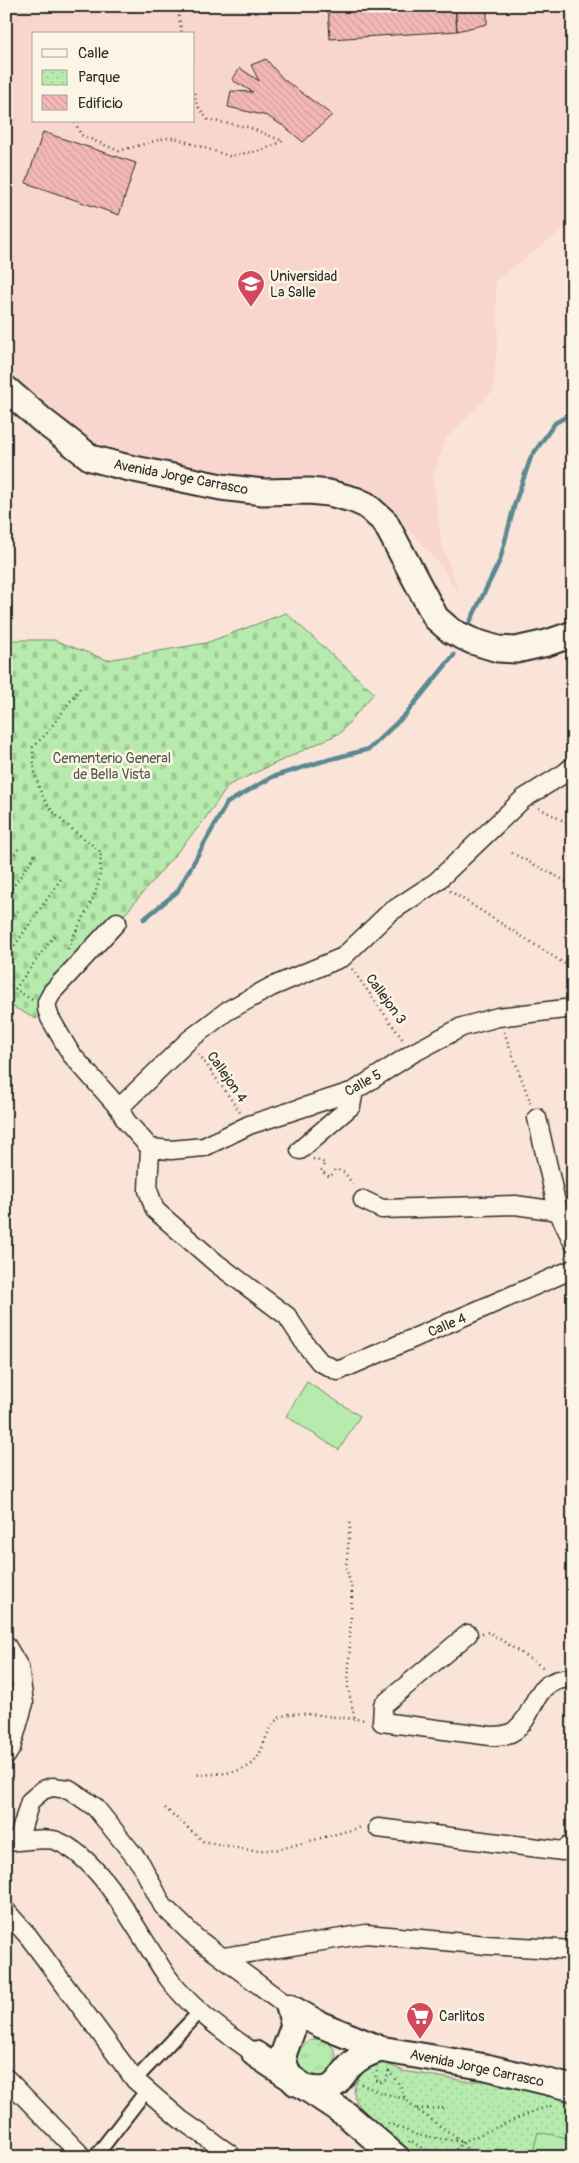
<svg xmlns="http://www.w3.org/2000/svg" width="579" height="2163" viewBox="0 0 579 2163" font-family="Pangolin,sans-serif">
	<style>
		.built { fill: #f8d6cd; fill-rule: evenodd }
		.grass { fill: url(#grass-tufts); stroke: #708b6c }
		.cemetery { fill: url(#cemetery-stones); stroke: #708b6c }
		.park { fill: url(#park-dots); stroke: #708b6c }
		.garden { fill: #b6ebad; stroke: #708b6c }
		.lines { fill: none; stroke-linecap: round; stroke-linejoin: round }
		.stream { stroke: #5a8992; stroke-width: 4.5 }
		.building { fill: url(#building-back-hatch); stroke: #2b2b2b }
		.pedestrian-casing { stroke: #2b2b2b; stroke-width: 16 }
		.minor-casing { stroke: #2b2b2b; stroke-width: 21 }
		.secondary-casing { stroke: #2b2b2b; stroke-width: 29 }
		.path { stroke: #2b2b2b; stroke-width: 2.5; stroke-dasharray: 1 4; stroke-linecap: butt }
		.pedestrian { stroke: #fcf5e5; stroke-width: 12 }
		.minor { stroke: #fcf5e5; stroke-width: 18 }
		.secondary { stroke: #fcf5e5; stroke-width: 25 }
		.labels { text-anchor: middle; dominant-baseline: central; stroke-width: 5; stroke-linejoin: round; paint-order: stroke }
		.poi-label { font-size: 14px; fill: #2b2b2b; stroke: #fcf5e5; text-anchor: start }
		.street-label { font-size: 14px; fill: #2b2b2b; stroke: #fcf5e5 }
		.park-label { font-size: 14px; fill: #4e5b4c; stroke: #fcf5e5 }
	</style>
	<defs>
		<pattern id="grass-tufts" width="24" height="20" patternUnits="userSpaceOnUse" patternTransform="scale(1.25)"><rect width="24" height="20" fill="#b6ebad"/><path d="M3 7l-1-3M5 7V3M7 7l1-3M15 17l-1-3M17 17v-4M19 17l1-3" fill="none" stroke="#9dca95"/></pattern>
		<pattern id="cemetery-stones" width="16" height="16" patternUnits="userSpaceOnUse" patternTransform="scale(1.25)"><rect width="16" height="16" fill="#b6ebad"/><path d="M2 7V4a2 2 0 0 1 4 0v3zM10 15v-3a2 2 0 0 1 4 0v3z" fill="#9dca95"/></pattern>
		<pattern id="park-dots" width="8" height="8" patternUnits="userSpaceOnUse" patternTransform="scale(1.25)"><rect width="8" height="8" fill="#b6ebad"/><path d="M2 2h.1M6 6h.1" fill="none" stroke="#9dca95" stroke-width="1.8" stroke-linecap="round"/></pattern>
		<pattern id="building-back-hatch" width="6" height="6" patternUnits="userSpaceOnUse" patternTransform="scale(1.25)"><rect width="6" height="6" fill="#f4b8b6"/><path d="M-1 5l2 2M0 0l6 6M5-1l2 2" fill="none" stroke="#d19e9d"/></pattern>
	</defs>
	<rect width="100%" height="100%" fill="#fae3d7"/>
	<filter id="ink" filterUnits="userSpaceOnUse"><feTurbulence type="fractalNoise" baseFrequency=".02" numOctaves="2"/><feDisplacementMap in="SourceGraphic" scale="10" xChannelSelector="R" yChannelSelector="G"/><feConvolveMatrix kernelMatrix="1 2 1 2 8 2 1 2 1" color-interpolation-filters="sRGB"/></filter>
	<g filter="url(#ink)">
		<path class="built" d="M6,6H573V222L495,281L498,335L493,391L447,437L433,474L441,543L460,595L441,565L384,503L353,488L262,481L101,450L93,446L6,373ZM34,34H194V121H34Z"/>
		<path class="grass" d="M298 2058a19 19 0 1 1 38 0a19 19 0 1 1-38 0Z"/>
		<path class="cemetery" d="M286,613L374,693L340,733L229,785L201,824L36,1019L6,1003V640H54L107,660L206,643Z"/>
		<path class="park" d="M385,2063L403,2071L465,2081H489L573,2101V2157H414C402,2145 361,2112 356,2100C352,2092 355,2084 359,2078C366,2068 373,2065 385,2063Z"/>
		<path class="garden" d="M307,1382L360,1416L339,1450L286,1416Z
			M538,2132L573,2139V2157H532Z"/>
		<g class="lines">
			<path class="stream" d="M466,630L500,560L515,503L531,457L555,423L573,413
				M144,919L177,892L227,803L272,777L320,762L369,749L405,715L454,655"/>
		</g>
		<path class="building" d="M328,6H455L457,31L330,39Z
			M455,6H487V24L457,31Z
			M266,59L283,79L332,115L303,142L285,127L267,116L228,107L231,91L253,92L232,80L240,68L259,81L251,65Z
			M43,132L136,163L119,215L26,183Z"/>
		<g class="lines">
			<defs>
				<path id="pedestrian" d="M135,2080L200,2011
					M95,2157L146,2091"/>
				<path id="minor" d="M117,922L53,991L47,1002V1009L50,1018L71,1054L119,1108L126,1121L150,1148L148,1190L155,1210L216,1263L287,1316L306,1345L320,1362L338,1371L573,1269
					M119,1108L189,1040L227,1011L271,987L343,957L389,913L436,882L523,799L565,773L573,766
					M537,1118L558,1211L573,1242
					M150,1148L171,1150L204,1147L249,1125L354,1091L413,1053L462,1027L498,1017L573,1008
					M300,1150L351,1106L354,1091
					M363,1200L382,1209L515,1205L558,1211
					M468,1634L383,1705L382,1722L491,1736C498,1736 507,1736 514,1731C539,1713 529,1679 573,1678
					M6,1645L19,1667L24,1703L11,1748L6,1756
					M6,1694L24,1703
					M378,1828L563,1851L573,1843
					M18,1841L30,1801L43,1790L52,1787L69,1789L95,1807L141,1864L163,1906L196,1938L289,2007
					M8,1842C19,1841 48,1837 57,1841C104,1860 140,1938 169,1979C191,2009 225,2032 255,2054
					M6,1911L29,1937L135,2080L180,2119L230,2154L229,2157
					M224,1957L366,1934L487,1945L573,1950
					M6,2078L83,2157"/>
				<path id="secondary" d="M6,389L43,421L91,458L125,467L221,487L263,492L309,491L329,493L355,500L366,505L385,522L436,618L451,631L472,641L498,649L516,650L547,643L573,634
					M289,2007L319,2024L380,2049L486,2067L573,2088
					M289,2007L294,2025L283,2055L285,2066L289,2076L296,2083
					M255,2054L347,2115L396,2157
					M306,2088C335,2094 334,2084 350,2066C358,2057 369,2053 380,2049"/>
			</defs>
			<use href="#pedestrian" class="pedestrian-casing"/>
			<use href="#minor" class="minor-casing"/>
			<use href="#secondary" class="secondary-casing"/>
			<path class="path" d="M177,6L182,34
				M75,122L81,135L119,151L166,138H175L229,156L263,150L283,141L248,127L208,120L197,105L194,90
				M539,808L573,826
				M512,853L573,885
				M6,866L18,849
				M450,891L573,969
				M6,897L35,855
				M6,928L18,910
				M68,949C76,927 92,907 98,884C101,874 100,862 101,852C58,817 34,808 33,747L47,733L80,688
				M6,958L61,879
				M352,969L403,1040
				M6,983L32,1000
				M15,989L54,936
				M504,1032L531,1104
				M199,1054L240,1112
				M313,1159L325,1163L321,1171L330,1177L336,1169L345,1173L354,1186
				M351,1518L346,1567L352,1590L348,1688L355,1719L366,1720
				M482,1633L489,1632L544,1668
				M193,1775C211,1774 232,1775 249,1766C268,1755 262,1718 290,1714C305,1712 338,1718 355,1719
				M165,1808L203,1841L253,1851L280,1849L362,1827
				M377,2071L375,2078L379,2083L386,2080L389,2071
				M388,2071L400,2085L405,2099
				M361,2084L379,2092L405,2099L416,2109L463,2142L470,2157
				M417,2109L446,2108
				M388,2123L417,2135L462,2142
				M409,2142L410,2140L436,2157
				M449,2157L463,2142L534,2111L554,2105"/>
			<use href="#pedestrian" class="pedestrian"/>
			<use href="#minor" class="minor"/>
			<use href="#secondary" class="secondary"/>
		</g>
	</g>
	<defs>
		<symbol id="university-pin" viewBox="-11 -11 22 30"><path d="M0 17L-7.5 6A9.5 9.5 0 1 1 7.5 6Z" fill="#d1495b" stroke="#fcf5e5"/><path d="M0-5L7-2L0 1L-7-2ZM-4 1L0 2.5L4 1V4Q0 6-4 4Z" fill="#fff"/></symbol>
		<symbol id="supermarket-pin" viewBox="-11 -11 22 30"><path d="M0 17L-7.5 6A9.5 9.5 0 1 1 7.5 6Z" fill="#d1495b" stroke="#fcf5e5"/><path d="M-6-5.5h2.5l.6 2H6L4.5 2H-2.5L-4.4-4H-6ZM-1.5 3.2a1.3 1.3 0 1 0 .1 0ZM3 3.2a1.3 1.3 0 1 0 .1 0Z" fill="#fff"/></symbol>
	</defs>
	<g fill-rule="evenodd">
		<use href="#university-pin" x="235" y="268" width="32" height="43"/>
		<use href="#supermarket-pin" x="404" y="2000" width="32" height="43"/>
	</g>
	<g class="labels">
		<g class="poi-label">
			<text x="270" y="276">Universidad<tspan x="270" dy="16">La Salle</tspan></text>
			<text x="439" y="2016">Carlitos</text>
		</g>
		<g class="street-label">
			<text transform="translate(181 477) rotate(11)">Avenida Jorge Carrasco</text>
			<text transform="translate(386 999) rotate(54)">Callejon 3</text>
			<text transform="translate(227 1077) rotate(55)">Callejon 4</text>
			<text transform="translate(363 1083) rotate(-29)">Calle 5</text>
			<text transform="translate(447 1325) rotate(-23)">Calle 4</text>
			<text transform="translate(477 2068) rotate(12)">Avenida Jorge Carrasco</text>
		</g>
		<g class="park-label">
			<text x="112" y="758">Cementerio General<tspan x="112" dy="16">de Bella Vista</tspan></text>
		</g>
	</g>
	<rect width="579" height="2163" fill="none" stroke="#fcf5e5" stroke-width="25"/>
	<rect x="12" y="12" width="554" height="2138" fill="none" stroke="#2b2b2b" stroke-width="2" filter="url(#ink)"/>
	<rect x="32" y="32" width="162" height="90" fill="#fcf5e5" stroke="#a8a49b"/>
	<rect x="42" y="49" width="25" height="8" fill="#fcf5e5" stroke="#a8a49b"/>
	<text x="78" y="58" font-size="15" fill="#2b2b2b">Calle</text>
	<rect x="42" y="70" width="25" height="15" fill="url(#park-dots)" stroke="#a8a49b"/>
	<text x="78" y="82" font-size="15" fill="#2b2b2b">Parque</text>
	<rect x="42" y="95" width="25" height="15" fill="url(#building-back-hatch)" stroke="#a8a49b"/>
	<text x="78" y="108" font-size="15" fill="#2b2b2b">Edificio</text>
</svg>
